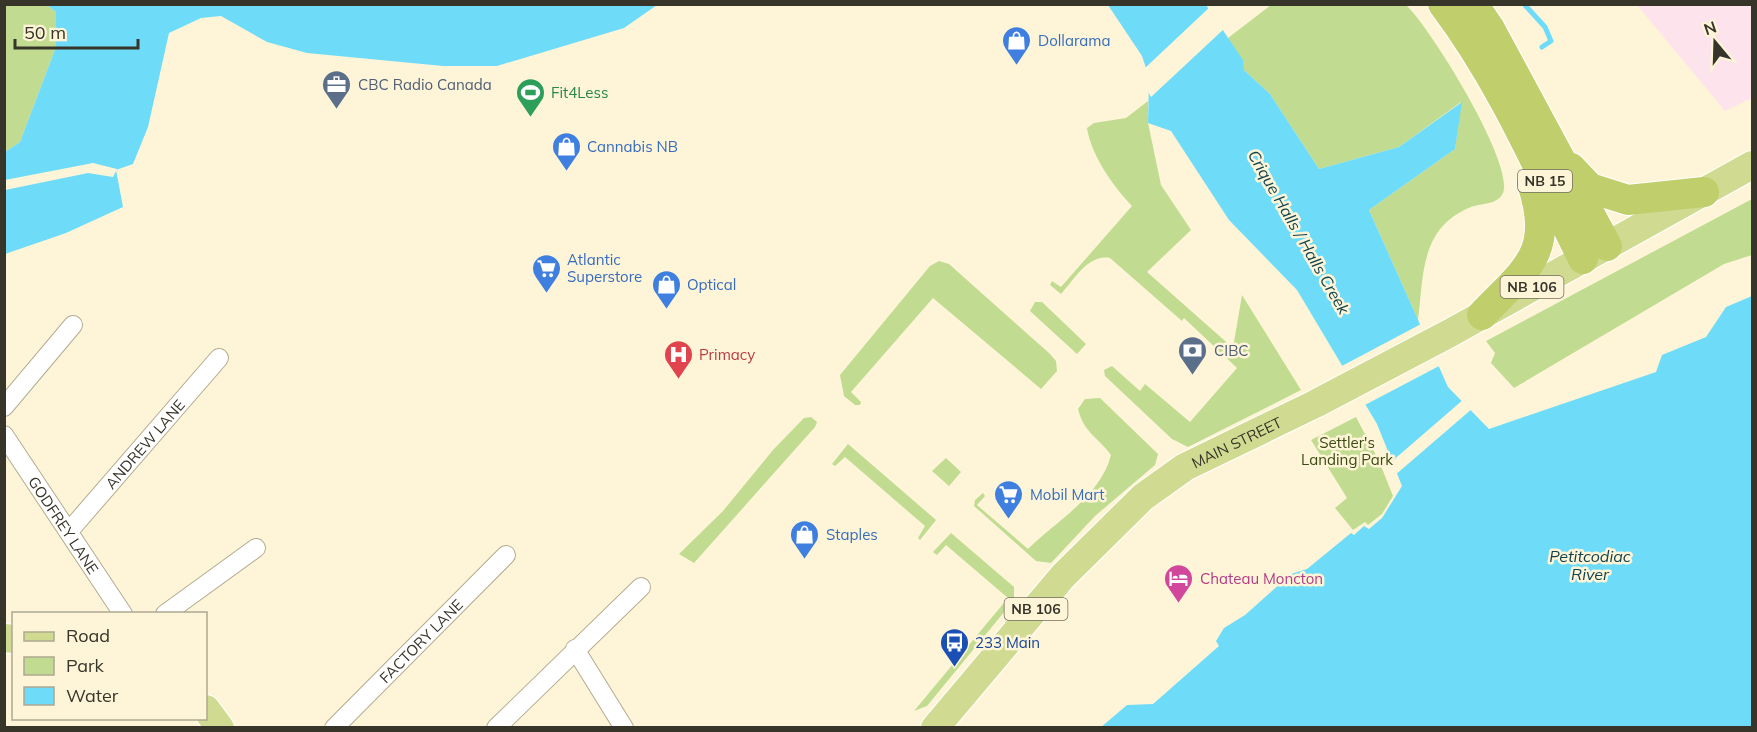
<svg xmlns="http://www.w3.org/2000/svg" width="1757" height="732" viewBox="0 0 1757 732" font-family="Mulish,sans-serif">
	<style>
		.commercial { fill: #fde3eb }
		.green { fill: #c1db91 }
		.water { fill: #6edcf9 }
		.pier { fill: #fef5d8 }
		.lines { fill: none; stroke-linecap: round; stroke-linejoin: round }
		.stream { stroke: #6edcf9; stroke-width: 5 }
		.minor-casing { stroke: #b3ab90; stroke-width: 20 }
		.primary-casing { stroke: #fff; stroke-width: 30 }
		.trunk-casing { stroke: #fff; stroke-width: 32 }
		.minor { stroke: #fff; stroke-width: 18 }
		.primary { stroke: #d0db91; stroke-width: 28 }
		.trunk { stroke: #c0cf6c; stroke-width: 30 }
		.labels { text-anchor: middle; dominant-baseline: central; stroke-width: 5; stroke-linejoin: round; paint-order: stroke }
		.shield { fill: #fef5d8; stroke: #736e5e; stroke-width: 1.5 }
		.shield-label { font-size: 14px; font-weight: bold; fill: #373429 }
		.shop-label { font-size: 15px; fill: #366cbe; stroke: #fef5d8; text-anchor: start }
		.service-label { font-size: 15px; fill: #4e5e75; stroke: #fef5d8; text-anchor: start }
		.leisure-label { font-size: 15px; fill: #27864d; stroke: #fef5d8; text-anchor: start }
		.health-label { font-size: 15px; fill: #be3a42; stroke: #fef5d8; text-anchor: start }
		.street-label { font-size: 15px; fill: #373429; stroke: #fef5d8 }
		.park-label { font-size: 15px; fill: #3a4a11; stroke: #fef5d8 }
		.hotel-label { font-size: 15px; fill: #b23c85; stroke: #fef5d8; text-anchor: start }
		.transit-label { font-size: 15px; fill: #164399; stroke: #fef5d8; text-anchor: start }
		.water-label { font-size: 16px; font-style: italic; fill: #11434f; stroke: #fef5d8 }
	</style>
	<rect width="100%" height="100%" fill="#fef5d8"/>
	<path class="commercial" d="M1637,5H1752V98L1725,111Z"/>
	<path class="green" d="M5,5H47L56,12V47L20,142L5,152Z
		M1271,5H1406C1430,27 1515,164 1503,193C1497,205 1482,203 1471,207C1420,228 1424,273 1418,320L1369,210L1455,149L1461,102L1399,147L1319,169L1270,94L1244,70L1228,38Z
		M1148,101V123L1161,185L1191,230L1147,272L1233,348L1242,295L1301,390L1188,447L1172,439L1105,376L1104,370L1112,366L1140,391L1145,384L1190,422L1237,368L1184,318L1182,321L1110,258C1088,254 1075,279 1061,294L1050,285L1052,281L1061,287L1132,206C1113,186 1091,155 1087,128L1094,123L1126,118Z
		M1752,199V255L1724,264L1514,388L1491,363L1495,353L1486,341Z
		M939,261L949,264L1049,353L1056,361L1057,371L1041,389L933,298L851,392L861,402L860,405H855L844,396L840,375L930,266Z
		M1035,302H1042L1086,344L1077,354L1030,311Z
		M1100,398L1158,454L1155,465L1095,516L1051,563L1036,561L974,506L975,500L983,493L985,496L977,505L1028,549C1055,522 1101,496 1111,455C1097,436 1084,433 1078,409L1085,399Z
		M811,417L817,422L815,427L694,563L679,554L723,511L773,450L804,418Z
		M1356,417L1379,461L1393,496L1382,514L1368,525L1365,522L1353,530L1335,508L1347,498L1311,440Z
		M848,444L936,520L920,540L918,538L925,526L845,457L835,466L832,464Z
		M946,458L961,472L949,486L932,471Z
		M951,533L1014,587V600L927,706L914,711L1008,598L946,545L937,555L933,552Z"/>
	<path class="water" d="M47,5H657L624,28L497,66H443L307,53L267,42L221,16L201,18L169,33L148,127L133,164L116,170L123,207L66,233L5,254V152L20,142L56,47V12Z
		M1108,5H1206L1243,60L1244,70L1270,94L1319,169L1399,147L1462,102L1455,149L1369,210L1448,387L1489,429L1656,372L1662,355L1706,337L1726,307L1752,296V727L1100,728L1127,705L1153,704L1219,646L1216,641L1224,628L1245,615L1291,574L1307,569L1351,533L1354,535L1364,526L1369,529L1382,518L1402,486L1377,424L1297,290L1229,220L1171,131L1148,123L1149,77L1142,56Z"/>
	<path class="pier" d="M1211,6L1225,28L1151,97L1146,88L1144,69Z
		M93,163L117,169L113,177L88,173L5,190V180Z
		M1423,323L1441,365L1363,406L1340,367Z
		M1464,399L1473,408L1394,476L1390,463Z"/>
	<g class="lines">
		<path class="stream" d="M1524,4L1545,27L1551,41L1542,47"/>
		<defs>
			<g id="minor">
				<path d="M4,407L73,325"/>
				<path id="s1" d="M4,435L123,614"/>
				<path id="s2" d="M70,530L219,358"/>
				<path d="M165,614L256,548"/>
				<path d="M575,649L624,728"/>
				<path id="s3" d="M334,728L506,555"/>
				<path d="M496,728L641,587"/>
			</g>
			<g id="primary">
				<path d="M4,638L14,639"/>
				<path d="M206,709L220,728"/>
				<path id="s4" d="M935,728L1063,576L1143,497L1185,467L1315,404L1450,333L1752,165"/>
			</g>
			<path id="trunk" d="M1443,4C1502,82 1540,172 1583,259
				M1473,4L1490,29L1607,246
				M1571,168L1590,188L1628,200L1704,192
				M1482,315C1527,268 1555,253 1532,183"/>
		</defs>
		<use href="#minor" class="minor-casing"/>
		<use href="#primary" class="primary-casing"/>
		<use href="#trunk" class="trunk-casing"/>
		<use href="#minor" class="minor"/>
		<use href="#primary" class="primary"/>
		<use href="#trunk" class="trunk"/>
	</g>
	<defs>
		<symbol id="shop-pin" viewBox="-11 -11 22 30"><path d="M0 17L-7.5 6A9.5 9.5 0 1 1 7.5 6Z" fill="#3f7fe0" stroke="#fef5d8"/><path d="M-5-2.5h2.3a2.7 3.5 0 0 1 5.4 0H5L5.5 6h-11ZM-1.5-2.5h3a1.5 2.3 0 0 0-3 0Z" fill="#fff"/></symbol>
		<symbol id="office-pin" viewBox="-11 -11 22 30"><path d="M0 17L-7.5 6A9.5 9.5 0 1 1 7.5 6Z" fill="#5c6f8a" stroke="#fef5d8"/><path d="M-6-3h4V-5.5h4V-3h4V5H-6ZM-1-4.5V-3h2v-1.5ZM-6 0V1H6V0Z" fill="#fff"/></symbol>
		<symbol id="stadium-pin" viewBox="-11 -11 22 30"><path d="M0 17L-7.5 6A9.5 9.5 0 1 1 7.5 6Z" fill="#2e9e5b" stroke="#fef5d8"/><path d="M0-5a6.5 5 0 1 0 0 10a6.5 5 0 1 0 0-10ZM-3.5-1.8h7v3.6h-7Z" fill="#fff"/></symbol>
		<symbol id="supermarket-pin" viewBox="-11 -11 22 30"><path d="M0 17L-7.5 6A9.5 9.5 0 1 1 7.5 6Z" fill="#3f7fe0" stroke="#fef5d8"/><path d="M-6-5.5h2.5l.6 2H6L4.5 2H-2.5L-4.4-4H-6ZM-1.5 3.2a1.3 1.3 0 1 0 .1 0ZM3 3.2a1.3 1.3 0 1 0 .1 0Z" fill="#fff"/></symbol>
		<symbol id="bank-pin" viewBox="-11 -11 22 30"><path d="M0 17L-7.5 6A9.5 9.5 0 1 1 7.5 6Z" fill="#5c6f8a" stroke="#fef5d8"/><path d="M-6-4H6V4H-6ZM0-2.3a2.3 2.3 0 1 0 0 4.6a2.3 2.3 0 1 0 0-4.6Z" fill="#fff"/></symbol>
		<symbol id="hospital-pin" viewBox="-11 -11 22 30"><path d="M0 17L-7.5 6A9.5 9.5 0 1 1 7.5 6Z" fill="#e0444e" stroke="#fef5d8"/><path d="M-5-5h3v3.5h4V-5h3V5h-3V1.5h-4V5h-3Z" fill="#fff"/></symbol>
		<symbol id="hotel-pin" viewBox="-11 -11 22 30"><path d="M0 17L-7.5 6A9.5 9.5 0 1 1 7.5 6Z" fill="#d1479c" stroke="#fef5d8"/><path d="M-6-4.5h1.5V1H6V5H4.5V3h-9V5H-6ZM-4 0a1.8 1.8 0 1 1 3.6 0ZM.5 0V-2.5h3Q6-2.5 6 0Z" fill="#fff"/></symbol>
		<symbol id="bus-pin" viewBox="-11 -11 22 30"><path d="M0 17L-7.5 6A9.5 9.5 0 1 1 7.5 6Z" fill="#1a4fb4" stroke="#fef5d8"/><path d="M-5-6H5V4H4V6H2V4H-2V6H-4V4H-5ZM-3.5-4V0h7V-4ZM-3.5 1.2v1.5H-2V1.2ZM2 1.2v1.5H3.5V1.2Z" fill="#fff"/></symbol>
	</defs>
	<g fill-rule="evenodd">
		<use href="#shop-pin" x="1000" y="24" width="33" height="45"/>
		<use href="#office-pin" x="320" y="68" width="33" height="45"/>
		<use href="#stadium-pin" x="514" y="76" width="33" height="45"/>
		<use href="#shop-pin" x="550" y="130" width="33" height="45"/>
		<use href="#supermarket-pin" x="530" y="252" width="33" height="45"/>
		<use href="#shop-pin" x="650" y="268" width="33" height="45"/>
		<use href="#bank-pin" x="1176" y="334" width="33" height="45"/>
		<use href="#hospital-pin" x="662" y="338" width="33" height="45"/>
		<use href="#supermarket-pin" x="992" y="478" width="33" height="45"/>
		<use href="#shop-pin" x="788" y="518" width="33" height="45"/>
		<use href="#hotel-pin" x="1162" y="562" width="33" height="45"/>
		<use href="#bus-pin" x="938" y="626" width="33" height="45"/>
	</g>
	<g class="labels">
		<g class="shield">
			<rect x="1518" y="170" width="54" height="22" rx="4.5"/>
			<rect x="1500.5" y="276" width="63" height="22" rx="4.5"/>
			<rect x="1004.5" y="598" width="63" height="22" rx="4.5"/>
		</g>
		<g class="shield-label">
			<text x="1545" y="181">NB 15</text>
			<text x="1532" y="287">NB 106</text>
			<text x="1036" y="609">NB 106</text>
		</g>
		<g class="shop-label">
			<text x="1038" y="40">Dollarama</text>
			<text x="587" y="146">Cannabis NB</text>
			<text x="567" y="259">Atlantic<tspan x="567" dy="17">Superstore</tspan></text>
			<text x="687" y="284">Optical</text>
			<text x="1030" y="494">Mobil Mart</text>
			<text x="826" y="534">Staples</text>
		</g>
		<g class="service-label">
			<text x="358" y="84">CBC Radio Canada</text>
			<text x="1214" y="350">CIBC</text>
		</g>
		<g class="leisure-label">
			<text x="551" y="92">Fit4Less</text>
		</g>
		<g class="health-label">
			<text x="699" y="354">Primacy</text>
		</g>
		<g class="street-label">
			<text stroke="none"><textPath href="#s4" startOffset="420">MAIN STREET</textPath></text>
			<text stroke="none"><textPath href="#s2" startOffset="114">ANDREW LANE</textPath></text>
			<text stroke="none"><textPath href="#s1" startOffset="108">GODFREY LANE</textPath></text>
			<text stroke="none"><textPath href="#s3" startOffset="123">FACTORY LANE</textPath></text>
		</g>
		<g class="park-label">
			<text x="1347" y="442">Settler's<tspan x="1347" dy="17">Landing Park</tspan></text>
		</g>
		<g class="hotel-label">
			<text x="1200" y="578">Chateau Moncton</text>
		</g>
		<g class="transit-label">
			<text x="975" y="642">233 Main</text>
		</g>
		<g class="water-label">
			<text transform="translate(1299 232) rotate(60)">Crique Halls / Halls Creek</text>
			<text x="1590" y="556">Petitcodiac<tspan x="1590" dy="18">River</tspan></text>
		</g>
	</g>
	<rect width="1757" height="732" fill="none" stroke="#373429" stroke-width="12"/>
	<rect x="12" y="612" width="195" height="108" fill="#fef5d8" stroke="#aea892" stroke-width="1.5"/>
	<rect x="24" y="632" width="30" height="9" fill="#d0db91" stroke="#aea892" stroke-width="1.5"/>
	<text x="66" y="642" font-size="18" fill="#373429">Road</text>
	<rect x="24" y="657" width="30" height="18" fill="#c1db91" stroke="#aea892" stroke-width="1.5"/>
	<text x="66" y="672" font-size="18" fill="#373429">Park</text>
	<rect x="24" y="687" width="30" height="18" fill="#6edcf9" stroke="#aea892" stroke-width="1.5"/>
	<text x="66" y="702" font-size="18" fill="#373429">Water</text>
	<g transform="translate(1715 42) rotate(341)" stroke="#fef5d8" stroke-width="4.5" paint-order="stroke">
	<path d="M0-4.5L10 22L0 15L-10 22Z" fill="#373429"/>
	<text y="-9" font-size="16" font-weight="bold" text-anchor="middle" fill="#373429">N</text>
	</g>
	<path d="M15 39v9h123v-9" fill="none" stroke="#373429" stroke-width="3"/>
	<text x="24" y="39" font-size="18" fill="#373429" stroke="#fef5d8" stroke-width="4.5" paint-order="stroke">50 m</text>
</svg>
